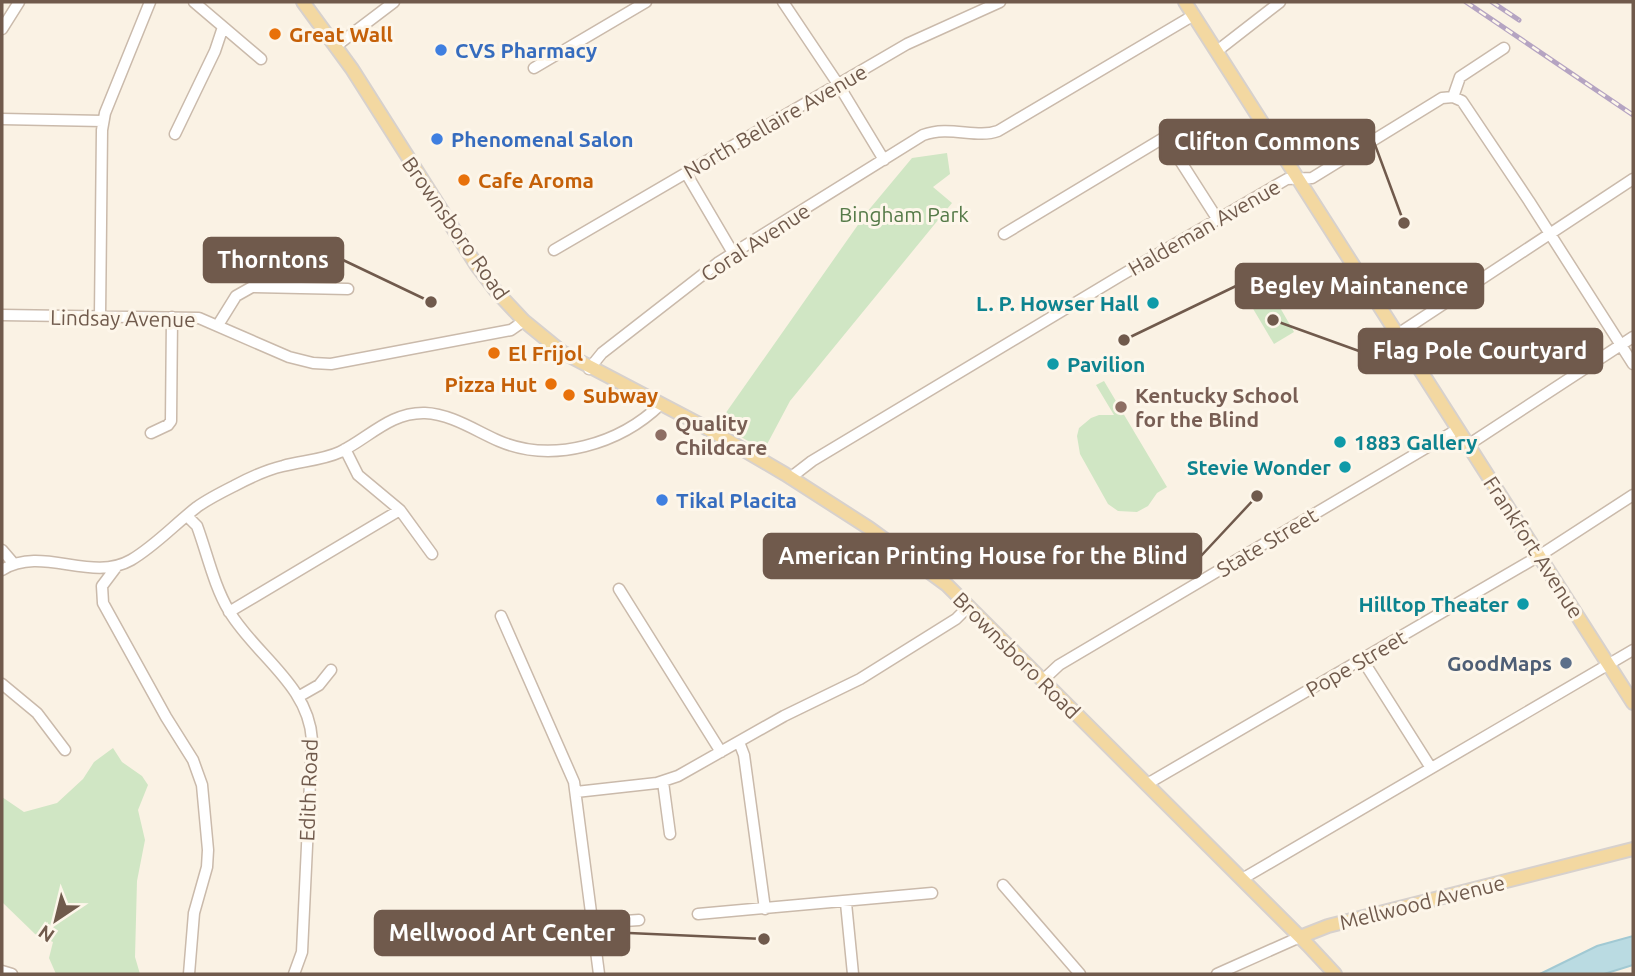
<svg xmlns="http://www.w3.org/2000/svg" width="1635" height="976" viewBox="0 0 1635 976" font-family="Ubuntu,sans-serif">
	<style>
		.green { fill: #d0e6c4 }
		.water { fill: #badbe2; stroke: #a1c9d3; stroke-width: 2 }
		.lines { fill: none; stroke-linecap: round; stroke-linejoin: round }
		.minor-casing { stroke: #cabaab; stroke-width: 13 }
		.major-casing { stroke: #d7d1cd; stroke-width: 16 }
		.minor { stroke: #fff; stroke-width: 10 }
		.major { stroke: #f3d8a1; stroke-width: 12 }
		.rail-casing { stroke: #b5a4c2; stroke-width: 5 }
		.rail { stroke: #fdf6ea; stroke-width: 2.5; stroke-dasharray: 8; stroke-linecap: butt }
		.food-dot { fill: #e8710a; stroke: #fdf6ea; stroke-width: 2.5 }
		.shop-dot { fill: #3f7fe0; stroke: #fdf6ea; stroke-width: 2.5 }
		.culture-dot { fill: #0f9aa8; stroke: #fdf6ea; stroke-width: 2.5 }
		.education-dot { fill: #8d6e63; stroke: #fdf6ea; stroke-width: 2.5 }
		.service-dot { fill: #5c6f8a; stroke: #fdf6ea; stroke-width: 2.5 }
		.labels { text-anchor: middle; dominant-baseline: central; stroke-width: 6; stroke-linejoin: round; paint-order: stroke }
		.food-label { font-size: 21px; font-weight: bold; fill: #c56008; stroke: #fdf6ea; text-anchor: start }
		.shop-label { font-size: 21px; font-weight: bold; fill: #366cbe; stroke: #fdf6ea; text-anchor: start }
		.street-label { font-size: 21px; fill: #705a4c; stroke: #fdf6ea }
		.park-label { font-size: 21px; fill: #557a48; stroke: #fdf6ea }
		.culture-label { font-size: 21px; font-weight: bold; fill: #0d838f; stroke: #fdf6ea; text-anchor: end }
		.education-label { font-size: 21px; font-weight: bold; fill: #785e54; stroke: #fdf6ea; text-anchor: start }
		.service-label { font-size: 21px; font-weight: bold; fill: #4e5e75; stroke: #fdf6ea; text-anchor: end }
		.leader { fill: none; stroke: #705a4c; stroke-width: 2.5 }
		.callout-dot { fill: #705a4c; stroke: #fdf6ea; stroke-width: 2.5 }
		.callout { fill: #705a4c; stroke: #705a4c; stroke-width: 2.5 }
		.callout-label { font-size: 23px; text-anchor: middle; font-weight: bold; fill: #fff }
	</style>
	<rect width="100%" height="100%" fill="#faf2e4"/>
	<path class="green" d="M947,153L950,174L933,187L952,203L790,401L764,450L718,424L867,212L912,158Z
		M1266,299L1269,300L1273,307L1278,304L1294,332L1274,344L1252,307Z
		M1104,381L1167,487L1157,493L1148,506L1137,512L1118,511L1108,504L1080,454L1077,436L1079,428L1091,418L1099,415H1114L1096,385Z
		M113,748L122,762L142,776L148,785L138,810L145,840L137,881L135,957L140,974H56L49,958L53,942L35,934L2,902V797L24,812L57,803L83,779L94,762Z"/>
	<path class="water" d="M1633,936V965L1604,974H1540L1597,946Z"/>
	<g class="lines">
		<defs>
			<path id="minor" d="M194,2L261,59
				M783,2L838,84L884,160
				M2,29L19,2
				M336,46L394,2
				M1217,51L1280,2
				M534,68L646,2
				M1453,97L1462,101L1529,201L1633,364
				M1453,97L1460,77L1504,48
				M2,119L103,121
				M175,134L215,51L223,27
				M686,173L733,253
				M1004,234L1165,137L1218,220
				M554,250L907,44L1000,2
				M2,315L199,318L289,357L313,363L331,364L511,330L524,321
				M100,316L102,130L105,113L150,2
				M218,325L236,296L252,287L348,289
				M1398,334L1633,179
				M589,369L602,353L719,262L923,135C950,125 976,139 998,131L1194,15
				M151,433L168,425L171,421L172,317
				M1468,445L1633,337
				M345,449L358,475L400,510L432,554
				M790,478L812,461L1120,276L1287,179L1312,178L1442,98L1453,97
				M187,516L197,526C207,553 214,586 229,611C255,655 309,685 312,740L302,952L294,974
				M2,550L14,564
				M117,566L102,586L103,603L166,717L193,760L202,785L208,850L207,867L194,913L189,974
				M2,570C42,545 91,583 131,560C155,546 175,524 197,507C208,499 222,492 234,486C249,478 266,470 283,466C301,461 323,460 340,452C369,438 390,412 425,413C451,414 476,431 499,441C553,464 620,444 661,404
				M619,589L721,752
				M229,612L400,510
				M501,616L574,782L599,974
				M1362,659L1431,768
				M1043,680L1059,665L1458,429
				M2,684L37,713L65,750
				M298,697L319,685L331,670
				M739,742L744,755L765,909
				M663,782L670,834
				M1147,784L1539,556L1633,495
				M576,792L657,783L678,776L784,716L860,679L956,619L969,606
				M1242,879L1633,650
				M1003,885L1080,974
				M846,903L853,974
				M698,914L932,893
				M537,927L639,920
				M2,971L12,974
				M1217,974L1300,937"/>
			<path id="major" d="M303,2L352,69L477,266L496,291L524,321L562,352L703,426L785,474L869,528L947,585L1308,945L1335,974
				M1185,2L1633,703
				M1300,937L1328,926L1633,849"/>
		</defs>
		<use href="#minor" class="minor-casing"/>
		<use href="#major" class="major-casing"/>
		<use href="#minor" class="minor"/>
		<use href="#major" class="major"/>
		<defs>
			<path id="rail" d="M1466,2L1633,115
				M1492,2L1519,20"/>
		</defs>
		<use href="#rail" class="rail-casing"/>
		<use href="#rail" class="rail"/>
	</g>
	<g class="food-dot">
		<circle cx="275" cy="34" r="7"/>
		<circle cx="464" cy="180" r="7"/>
		<circle cx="494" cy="353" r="7"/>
		<circle cx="551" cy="384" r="7"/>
		<circle cx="569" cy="395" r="7"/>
	</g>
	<g class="shop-dot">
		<circle cx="441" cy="50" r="7"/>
		<circle cx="437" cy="139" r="7"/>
		<circle cx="662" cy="500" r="7"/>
	</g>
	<g class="culture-dot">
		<circle cx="1153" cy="303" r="7"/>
		<circle cx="1053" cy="364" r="7"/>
		<circle cx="1340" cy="442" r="7"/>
		<circle cx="1345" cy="467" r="7"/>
		<circle cx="1523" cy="604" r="7"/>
	</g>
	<g class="education-dot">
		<circle cx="1121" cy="407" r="7"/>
		<circle cx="661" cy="435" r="7"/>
	</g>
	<circle class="service-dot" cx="1566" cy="663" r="7"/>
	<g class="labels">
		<g class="food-label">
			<text x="289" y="34">Great Wall</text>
			<text x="478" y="180">Cafe Aroma</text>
			<text x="508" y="353">El Frijol</text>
			<text x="537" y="384" text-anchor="end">Pizza Hut</text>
			<text x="583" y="395">Subway</text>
		</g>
		<g class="shop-label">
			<text x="455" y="50">CVS Pharmacy</text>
			<text x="451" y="139">Phenomenal Salon</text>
			<text x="676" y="500">Tikal Placita</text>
		</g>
		<g class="street-label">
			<text transform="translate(775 121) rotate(-30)">North Bellaire Avenue</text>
			<text transform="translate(1204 227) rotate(-30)">Haldeman Avenue</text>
			<text transform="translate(456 228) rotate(55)">Brownsboro Road</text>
			<text transform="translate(755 242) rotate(-33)">Coral Avenue</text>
			<text transform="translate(123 318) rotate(1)">Lindsay Avenue</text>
			<text transform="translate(1267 542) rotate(-31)">State Street</text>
			<text transform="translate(1534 547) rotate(57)">Frankfort Avenue</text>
			<text transform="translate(1017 655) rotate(45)">Brownsboro Road</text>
			<text transform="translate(1356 663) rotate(-30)">Pope Street</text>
			<text transform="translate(308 790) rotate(-88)">Edith Road</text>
			<text transform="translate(1422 902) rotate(-14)">Mellwood Avenue</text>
		</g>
		<g class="park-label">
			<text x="904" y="214">Bingham Park</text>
		</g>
		<g class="culture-label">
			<text x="1139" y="303">L. P. Howser Hall</text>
			<text x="1067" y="364" text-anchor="start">Pavilion</text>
			<text x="1354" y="442" text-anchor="start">1883 Gallery</text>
			<text x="1331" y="467">Stevie Wonder</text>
			<text x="1509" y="604">Hilltop Theater</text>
		</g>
		<g class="education-label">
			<text x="1135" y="395">Kentucky School<tspan x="1135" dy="24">for the Blind</tspan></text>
			<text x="675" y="423">Quality<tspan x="675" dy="24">Childcare</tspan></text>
		</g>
		<g class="service-label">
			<text x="1552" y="663">GoodMaps</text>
		</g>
	</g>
	<path class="leader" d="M1404 223L1374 142M431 302L343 260M1124 340L1236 286M1273 320L1359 351M1257 496L1201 556M764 939L629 933"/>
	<g class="callout-dot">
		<circle cx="1404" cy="223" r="7"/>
		<circle cx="431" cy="302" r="7"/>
		<circle cx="1124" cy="340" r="7"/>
		<circle cx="1273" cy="320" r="7"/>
		<circle cx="1257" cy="496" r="7"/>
		<circle cx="764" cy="939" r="7"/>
	</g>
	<g class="callout">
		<rect x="1160" y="120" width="214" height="44" rx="7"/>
		<rect x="204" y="238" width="139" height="44" rx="7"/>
		<rect x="1236" y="264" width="247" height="44" rx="7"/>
		<rect x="1359" y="329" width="243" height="44" rx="7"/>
		<rect x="764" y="534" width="437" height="44" rx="7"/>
		<rect x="375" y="911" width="254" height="44" rx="7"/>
	</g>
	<g class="callout-label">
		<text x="1267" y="150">Clifton Commons</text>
		<text x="273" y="268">Thorntons</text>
		<text x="1359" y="294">Begley Maintanence</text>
		<text x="1480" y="359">Flag Pole Courtyard</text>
		<text x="983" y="564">American Printing House for the Blind</text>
		<text x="502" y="941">Mellwood Art Center</text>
	</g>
	<rect width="1635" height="976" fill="none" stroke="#705a4c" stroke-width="7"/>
	<g transform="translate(56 920) rotate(215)" stroke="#fdf6ea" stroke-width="5" paint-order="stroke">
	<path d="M0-5L12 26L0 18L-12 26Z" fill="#705a4c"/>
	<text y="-10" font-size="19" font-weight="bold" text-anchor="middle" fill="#705a4c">N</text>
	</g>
</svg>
